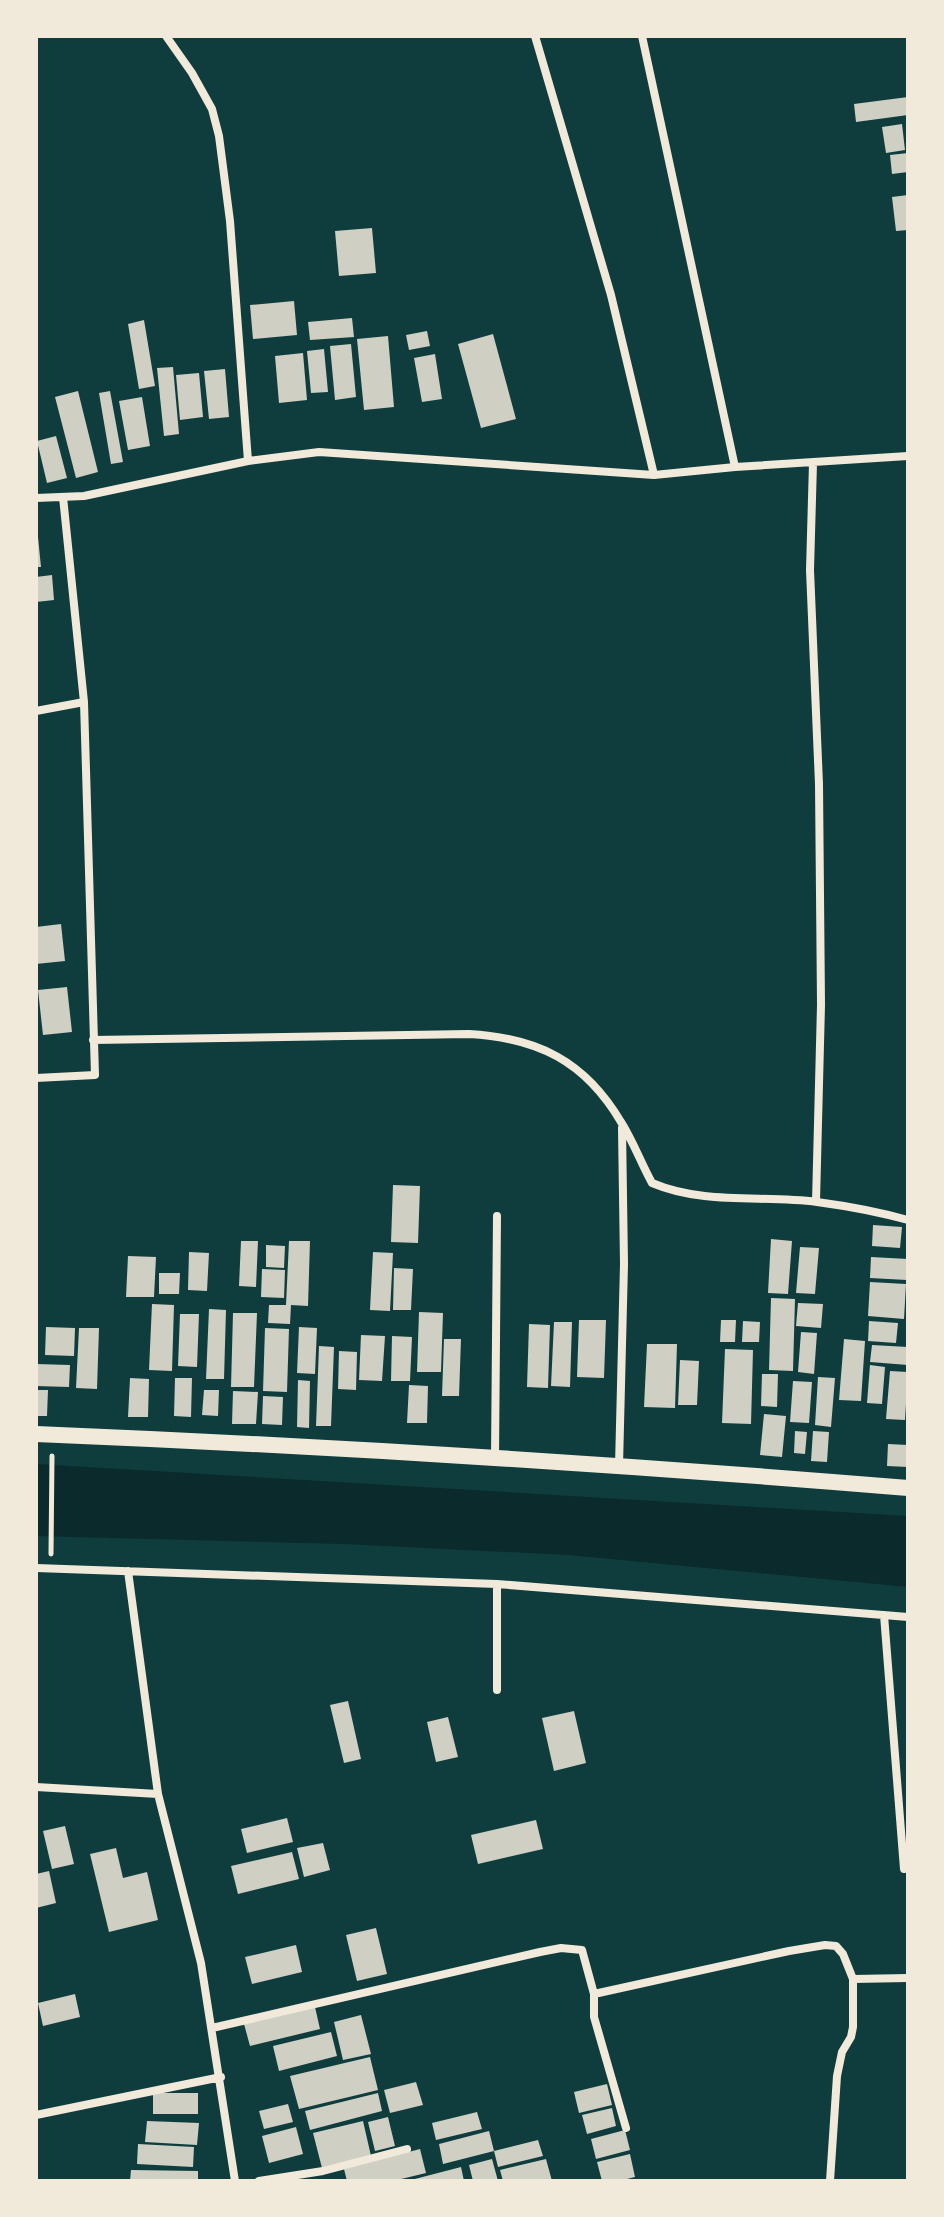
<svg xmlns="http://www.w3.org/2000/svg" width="944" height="2217" viewBox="0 0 944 2217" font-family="'Roboto Condensed',sans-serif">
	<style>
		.water { fill: #0a2a2b }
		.building { fill: #cfcfc3 }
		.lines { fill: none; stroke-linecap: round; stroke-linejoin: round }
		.path { stroke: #f1e9da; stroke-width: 5 }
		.minor { stroke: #f1e9da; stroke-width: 8 }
		.secondary { stroke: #f1e9da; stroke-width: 16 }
	</style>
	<rect width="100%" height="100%" fill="#0f3d3e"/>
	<path class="water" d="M36,1464L908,1516V1587L568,1555L345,1544L36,1536Z"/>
	<path class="building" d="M908,97V115L856,122L854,104Z
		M902,124L905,150L886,153L882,127Z
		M908,153V172L892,174L890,155Z
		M908,195V230L896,231L892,197Z
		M372,228L376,273L339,276L335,231Z
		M294,301L297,335L253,339L250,305Z
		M352,318L354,337L310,340L308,322Z
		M144,320L155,386L139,389L128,324Z
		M427,331L430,346L409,350L406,335Z
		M493,334L516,419L481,428L458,344Z
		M388,336L394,407L364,410L357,339Z
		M351,344L356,397L335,400L330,346Z
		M324,349L328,392L311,393L307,351Z
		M303,353L307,400L279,403L275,356Z
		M435,354L442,399L422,402L414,358Z
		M173,367L179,434L164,436L157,368Z
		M225,369L229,417L209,419L204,371Z
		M199,373L203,417L180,420L176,375Z
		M78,391L98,472L76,478L55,397Z
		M110,391L123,462L111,464L99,393Z
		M142,397L150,446L128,450L119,401Z
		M56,436L67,478L47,483L37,441Z
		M36,537H38L41,567H36Z
		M52,575L54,600L36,602V577Z
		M61,924L65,961L36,964V927Z
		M67,987L72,1032L43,1035L38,990Z
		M393,1185L420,1186L418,1243L391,1242Z
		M873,1225L902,1227L900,1248L872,1246Z
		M771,1239L792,1241L788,1294L768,1293Z
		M241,1241H258L256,1287L239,1286Z
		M289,1241H310L308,1306L291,1305L290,1324L268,1323L269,1305H286Z
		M266,1245L285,1246L284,1268L266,1267Z
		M800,1247L819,1248L815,1294L796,1293Z
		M189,1252L209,1253L207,1291L188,1290Z
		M373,1252L393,1253L390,1311L370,1310Z
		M128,1256L156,1257L154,1297H126Z
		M871,1257L908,1259L907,1280L870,1278Z
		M394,1268L413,1269L411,1310H393Z
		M262,1269L285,1270L284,1298L261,1297Z
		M159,1273H180L179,1294H159Z
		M870,1282L906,1284L904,1319L868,1316Z
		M771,1298L795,1299L793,1371L769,1370Z
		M798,1303L823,1304L821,1328L796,1326Z
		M152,1304L174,1305L172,1371L149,1370Z
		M209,1309L226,1310L224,1379H206Z
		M419,1312L443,1313L441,1372H417Z
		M233,1313H257L254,1387H231Z
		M180,1314H199L197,1367L178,1366Z
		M579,1320H606L604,1378L577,1377Z
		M721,1320H736L735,1342H720Z
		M743,1321L760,1322L759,1342H742Z
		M869,1321L898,1323L896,1343L868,1341Z
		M554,1322H572L570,1387L551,1386Z
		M529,1324L550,1325L548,1388L527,1387Z
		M46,1327L75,1328L74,1356L45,1355Z
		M299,1327L317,1328L315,1374L297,1373Z
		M79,1328H99L97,1389L76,1388Z
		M265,1328L289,1329L287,1392L263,1391Z
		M801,1332L817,1333L814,1374L798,1372Z
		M361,1335L385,1336L382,1381L359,1380Z
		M392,1336L412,1337L410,1381H391Z
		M444,1339H461L459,1396H442Z
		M844,1339L865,1341L861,1401L839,1400Z
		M647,1344H677L675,1408L644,1407Z
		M872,1345L908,1347V1365L870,1362Z
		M319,1346L334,1347L331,1426H316Z
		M725,1349L753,1350L751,1424L722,1423Z
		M339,1351L357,1352L356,1390L338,1389Z
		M680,1360L699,1361L697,1405H678Z
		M36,1364L70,1365L69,1387L36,1386Z
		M870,1365L885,1367L882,1404L867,1403Z
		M890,1371L908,1372L905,1420L886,1419Z
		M762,1374H778L777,1407L761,1406Z
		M818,1377L835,1378L831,1427L815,1425Z
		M130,1378L149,1379L148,1417H128Z
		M175,1378H192L191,1417L174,1416Z
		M298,1380L310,1381L309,1428L297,1427Z
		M793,1381L812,1382L809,1423L790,1422Z
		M409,1385L428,1386L427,1423H407Z
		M36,1390H48L47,1416H36Z
		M204,1390H219L218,1416L202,1415Z
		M233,1391L258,1392L256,1424H232Z
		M263,1396L283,1397L282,1425L262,1424Z
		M764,1414L786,1416L782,1457L760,1455Z
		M795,1431L807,1432L805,1454L794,1453Z
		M813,1431L829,1432L827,1462L811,1461Z
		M888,1444L908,1445V1467L887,1466Z
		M348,1701L361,1759L344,1763L330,1705Z
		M574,1711L586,1763L554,1771L542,1718Z
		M448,1717L458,1757L436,1762L427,1722Z
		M287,1818L293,1842L247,1853L241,1829Z
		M536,1820L543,1849L478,1864L471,1835Z
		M65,1826L74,1864L52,1869L43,1831Z
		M323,1843L330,1870L304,1877L297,1848Z
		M116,1848L123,1878L147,1872L158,1920L109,1932L90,1854Z
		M292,1852L299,1879L238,1894L231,1866Z
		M49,1871L56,1903L36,1908V1874Z
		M376,1928L387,1974L357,1981L346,1935Z
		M296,1945L302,1972L252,1984L245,1957Z
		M75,1994L80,2017L43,2026L38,2003Z
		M315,2007L320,2029L250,2046L244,2024Z
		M361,2015L371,2054L343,2060L334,2022Z
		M331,2032L337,2056L279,2071L273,2046Z
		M370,2057L378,2090L299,2109L290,2076Z
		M416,2082L423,2105L390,2113L384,2090Z
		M607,2084L612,2105L579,2113L574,2092Z
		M153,2093H198V2114H153Z
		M378,2093L382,2111L310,2130L305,2111Z
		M288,2104L293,2122L264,2129L259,2111Z
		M612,2108L616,2126L587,2134L582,2115Z
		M477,2112L482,2129L436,2140L432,2123Z
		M388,2117L395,2146L375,2151L368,2122Z
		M147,2121L199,2123L197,2145L145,2142Z
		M363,2121L371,2156L322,2168L313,2133Z
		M296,2127L303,2154L269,2163L262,2136Z
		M625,2130L630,2150L596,2159L591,2139Z
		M489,2131L494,2151L443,2164L439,2144Z
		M538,2140L543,2156L498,2167L494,2151Z
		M138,2144L194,2147L193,2167L137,2164Z
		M420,2149L426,2173L393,2181H347L344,2169Z
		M630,2154L635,2177L619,2181H602L597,2162Z
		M492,2159L498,2181H473L469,2165Z
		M546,2159L552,2181H503L500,2170Z
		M461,2167L464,2181H411V2180Z
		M131,2170L198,2171V2181H130Z"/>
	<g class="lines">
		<path class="path" d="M51,1554L52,1456"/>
		<path class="minor" d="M166,36L192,73L212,109L219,136L230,221L248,461
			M535,36L611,295L654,475
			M642,36L735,467
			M813,463L810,570L819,784L821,1005L816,1202
			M36,498L84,496L248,461L319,452L654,475L735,467L908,456
			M36,711L84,702
			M93,1040L469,1034C538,1038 585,1061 621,1122C633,1141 641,1163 652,1183C704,1205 762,1195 817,1202C847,1206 879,1212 908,1220
			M36,1078L95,1075L84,702L63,497
			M495,1459L497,1216
			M619,1466L624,1264L622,1128
			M36,1568L497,1584L908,1617
			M128,1571L158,1794L201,1963L235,2181
			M884,1615L904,1869
			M497,1690V1584
			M36,1787L158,1794
			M853,1979L908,1978
			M594,1994L789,1951L825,1945L836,1946L843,1954L853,1979V2027L851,2037L842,2052L837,2076L830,2181
			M212,2028L540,1952L561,1948L582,1950L594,1994V2017L626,2128
			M36,2115L221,2077
			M259,2181L323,2171L407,2149"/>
		<path class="secondary" d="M36,1434C327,1446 618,1464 908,1488"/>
	</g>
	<rect width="944" height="2217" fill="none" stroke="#f1e9da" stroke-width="76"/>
</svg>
